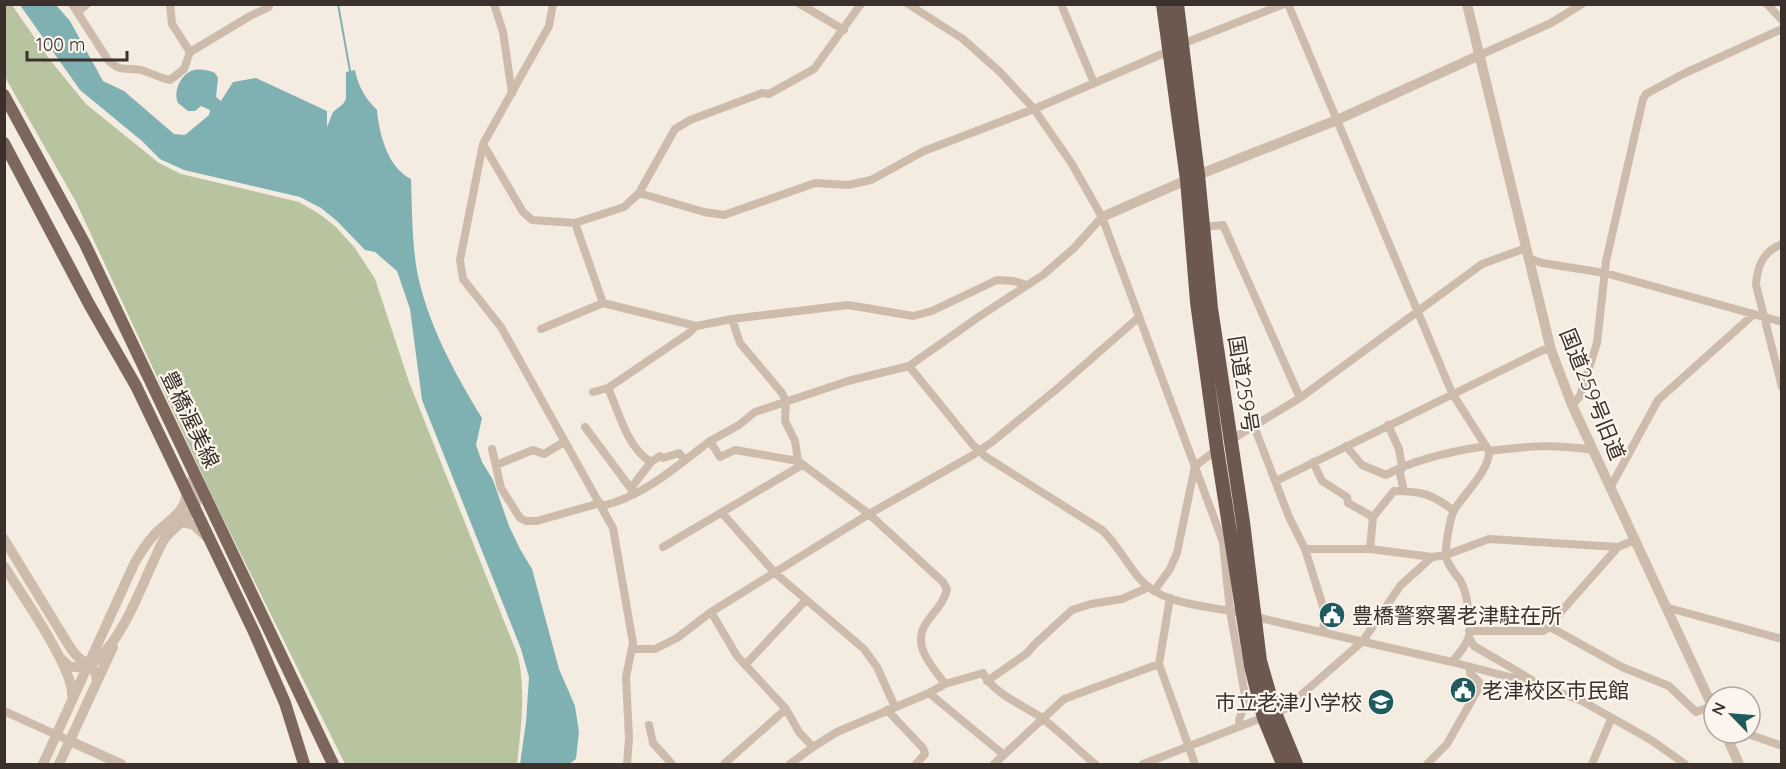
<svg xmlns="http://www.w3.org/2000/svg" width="1786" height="769" viewBox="0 0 1786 769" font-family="Quicksand,'Noto Sans JP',sans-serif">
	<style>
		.green { fill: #b8c4a0 }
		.water { fill: #7fb0b2 }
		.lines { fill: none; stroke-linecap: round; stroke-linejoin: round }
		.stream { stroke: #7fb0b2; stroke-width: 2 }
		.minor { stroke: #cdbbac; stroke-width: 8 }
		.tertiary { stroke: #cdbbac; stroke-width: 10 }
		.primary { stroke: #7d675c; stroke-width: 12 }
		.trunk { stroke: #6c584f; stroke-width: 14 }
		.labels { text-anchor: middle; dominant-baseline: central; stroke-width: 4.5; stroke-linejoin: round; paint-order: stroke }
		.street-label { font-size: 21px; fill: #3b302b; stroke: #fbf5ee }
		.poi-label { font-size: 21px; fill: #3b302b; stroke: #fbf5ee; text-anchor: start }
	</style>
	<rect width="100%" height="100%" fill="#f4ebe1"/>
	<path class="green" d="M4,5H12L50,60L86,104L159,163L181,174L299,202L318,213L335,226L355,248L375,279L409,382L518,656C526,692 521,728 517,764H345L215,502L76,202L5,77Z"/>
	<path class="water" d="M20,5H56L70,21L103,81L124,91L174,134L185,135L209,115L210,110L201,106L195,111H188L178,103C173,92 180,76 191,71C199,68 208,70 215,73L218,78L216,97L221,101L233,82L256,78L327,111V127L333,112L343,104L346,99V72L355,70C358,86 365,98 377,110C379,134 388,168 411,179C412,209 412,242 417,271C427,323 455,374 482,418L476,445L482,462L493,480L509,526L520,549L532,569L559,669L575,706L579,732L576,759L569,764H520L526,722L529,677L521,649L422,400L410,309L397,271L375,252L365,250L337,221L321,208L300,197L184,170L160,159L142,141L80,90Z"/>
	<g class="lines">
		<path class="stream" d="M338,4L350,71"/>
		<path class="minor" d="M72,4L108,60C121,73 126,67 141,70C151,73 160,78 170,80L184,69L190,52L250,16L269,7V4
			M170,4L172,24L190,52
			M494,4L503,32L512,93
			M553,4L549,26L483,144L523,212L532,220L575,223L624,207L639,193L675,129L690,120L733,104L762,93L769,94L814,69L861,4
			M800,4L844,30
			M908,4L963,39L1000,72L1034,109L1072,164L1102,217L1223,542L1230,611L1246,701L1239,720L1240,726
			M1061,4L1094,83
			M1288,4L1452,393L1489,451C1490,470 1464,494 1454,510C1450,518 1445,547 1446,556C1447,565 1455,573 1460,580C1467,592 1473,627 1468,639C1465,647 1458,655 1452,662
			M1767,4L1782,20
			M78,12L87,4
			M1182,44L1284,4
			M1480,55L1551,23L1582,4
			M483,144L460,260L463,279L501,327L613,528L633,643L626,677L629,738L627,764
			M639,193L704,212L724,215L815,183L848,185L871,180L924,151L1034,109L1169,51
			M575,223L603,303L696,326L732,319L848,305L913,316L932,311L997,280L1014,281L1027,285
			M1203,227L1223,225L1300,398
			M1782,244C1763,251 1757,266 1756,285L1782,387
			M1528,258L1542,263L1605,273L1782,322
			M732,319L740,343L782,393L786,401L785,421L795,441L798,461
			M541,329L603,303
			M909,366L973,445L986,457L1102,530C1117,544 1126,563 1139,578C1162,605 1203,605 1236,612
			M608,388C619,412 627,448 651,462
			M593,392L608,388L689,333L696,326
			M1572,405L1580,396L1597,343L1606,261L1643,99L1646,94L1683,74L1782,29
			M1388,425L1399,449L1402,466L1400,474L1404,491
			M1254,426L1289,517L1305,549L1325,613L1323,632
			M585,427L635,494
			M710,441L739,425L755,412L848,381L909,366L980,316L1043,275L1074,248L1102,217
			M1229,441L1300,398L1482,264L1526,248
			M1346,446L1362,465L1386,475C1415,459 1453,451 1486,446
			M492,449L501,488L520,518L526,521H537L600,503
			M1489,451C1529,446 1553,444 1593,450
			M1313,462L1322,481L1347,497L1348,503L1373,517
			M496,465L533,450L544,454L564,442
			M1276,481L1543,350H1551
			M631,488L651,462L660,456L663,458L679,453L685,460
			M1610,488L1658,400L1754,314
			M602,506C644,496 677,466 710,441L720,457L735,450L798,461L869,514L943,582L947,589C944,604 933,612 925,625C912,647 933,667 945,684
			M722,513L775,573L864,649L877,667L895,707
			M663,547L802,465
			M1305,549H1370L1432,557
			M1370,549L1373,517L1394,491C1422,491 1432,494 1454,511
			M1154,591L1170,569L1177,553L1195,466L1219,448
			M1170,598L1159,664L1195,764
			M1665,607L1782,639
			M711,612L737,656L786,709L799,732L813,747
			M1260,618L1452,662L1540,685L1582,701L1651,740L1685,764
			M1550,627L1622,667L1669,686L1696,712L1712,706
			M1469,631H1543L1550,627L1551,623L1618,547
			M1469,638L1474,646L1532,680
			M632,649H655L677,638L711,612L869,514L973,455L992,442L1058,388L1139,317
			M745,665L806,600
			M987,681L1026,654L1035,644L1072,610L1091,604L1122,599L1149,587
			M929,693L1004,755
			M887,710L923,748L925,754L916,764
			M4,711L70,741
			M649,725L653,743L672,764
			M1729,742L1748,734L1782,746
			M724,764L786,709
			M790,764L813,747L837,732L929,693L945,684L983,673C994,694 1023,705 1042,718C1060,732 1077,749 1095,764
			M994,764L1064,699L1159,664
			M1143,764L1285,709L1363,641L1400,586L1432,557L1446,555L1489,539L1618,547L1635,540
			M1427,764L1447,744L1481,684L1470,673V667
			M1592,764L1611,719"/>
		<path class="tertiary" d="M1467,4L1551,350L1572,405L1714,710
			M1102,217L1198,175L1337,120L1480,55
			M181,522L194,525L208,538
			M4,539L68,644C71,648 74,654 78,657C87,665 97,668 97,681
			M4,566C20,592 74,669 72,695
			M60,658L69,666C79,669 91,666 99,658C127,632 145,576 163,541C179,517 208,516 192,480
			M1725,733L1739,764
			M70,741L121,764
			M43,764L135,562C141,552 147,543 154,535C167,521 189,511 186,490
			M59,764L113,647"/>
		<path class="primary" d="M4,95L85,244L333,764
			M4,143L89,304L136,386L186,490L254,632L285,703L304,764"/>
		<path class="trunk" d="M1163,4L1187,180L1197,302L1217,449L1251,666L1264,718L1283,764
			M1177,4L1198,175L1211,308L1243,522L1260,661L1275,713L1296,764"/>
	</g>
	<defs>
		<symbol id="civic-disc" viewBox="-11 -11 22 22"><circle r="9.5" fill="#1f5a5e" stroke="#fbf5ee"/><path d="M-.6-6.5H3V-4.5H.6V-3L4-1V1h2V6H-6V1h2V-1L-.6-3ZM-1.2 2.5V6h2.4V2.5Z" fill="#fff"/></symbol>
		<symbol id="school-disc" viewBox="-11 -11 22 22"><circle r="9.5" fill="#1f5a5e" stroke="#fbf5ee"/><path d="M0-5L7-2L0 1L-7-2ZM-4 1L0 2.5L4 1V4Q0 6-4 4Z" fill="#fff"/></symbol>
	</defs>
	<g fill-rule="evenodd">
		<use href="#civic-disc" x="1317" y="600" width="30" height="30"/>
		<use href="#civic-disc" x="1448" y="675" width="30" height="30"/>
		<use href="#school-disc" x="1366" y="687" width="30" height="30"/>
	</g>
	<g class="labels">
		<g class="street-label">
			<text transform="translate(1244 384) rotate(81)">国道259号</text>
			<text transform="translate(1593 394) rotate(68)">国道259号旧道</text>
			<text transform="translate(191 419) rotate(64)">豊橋渥美線</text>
		</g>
		<g class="poi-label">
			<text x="1352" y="615">豊橋警察署老津駐在所</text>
			<text x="1482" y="690">老津校区市民館</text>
			<text x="1362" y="702" text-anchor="end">市立老津小学校</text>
		</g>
	</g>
	<rect width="1786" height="769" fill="none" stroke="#3b302b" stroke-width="12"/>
	<g transform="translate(1732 715) rotate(295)"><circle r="28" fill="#fbf5ee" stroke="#aea6a0" stroke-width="1.5"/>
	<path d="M0-4.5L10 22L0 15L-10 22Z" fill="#1f5a5e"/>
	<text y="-9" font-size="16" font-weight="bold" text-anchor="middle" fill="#3b302b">N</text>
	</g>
	<path d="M27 51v9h100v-9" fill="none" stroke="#3b302b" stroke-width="3"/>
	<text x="36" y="51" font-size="18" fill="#3b302b" stroke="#fbf5ee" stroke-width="4.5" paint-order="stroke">100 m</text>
</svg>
